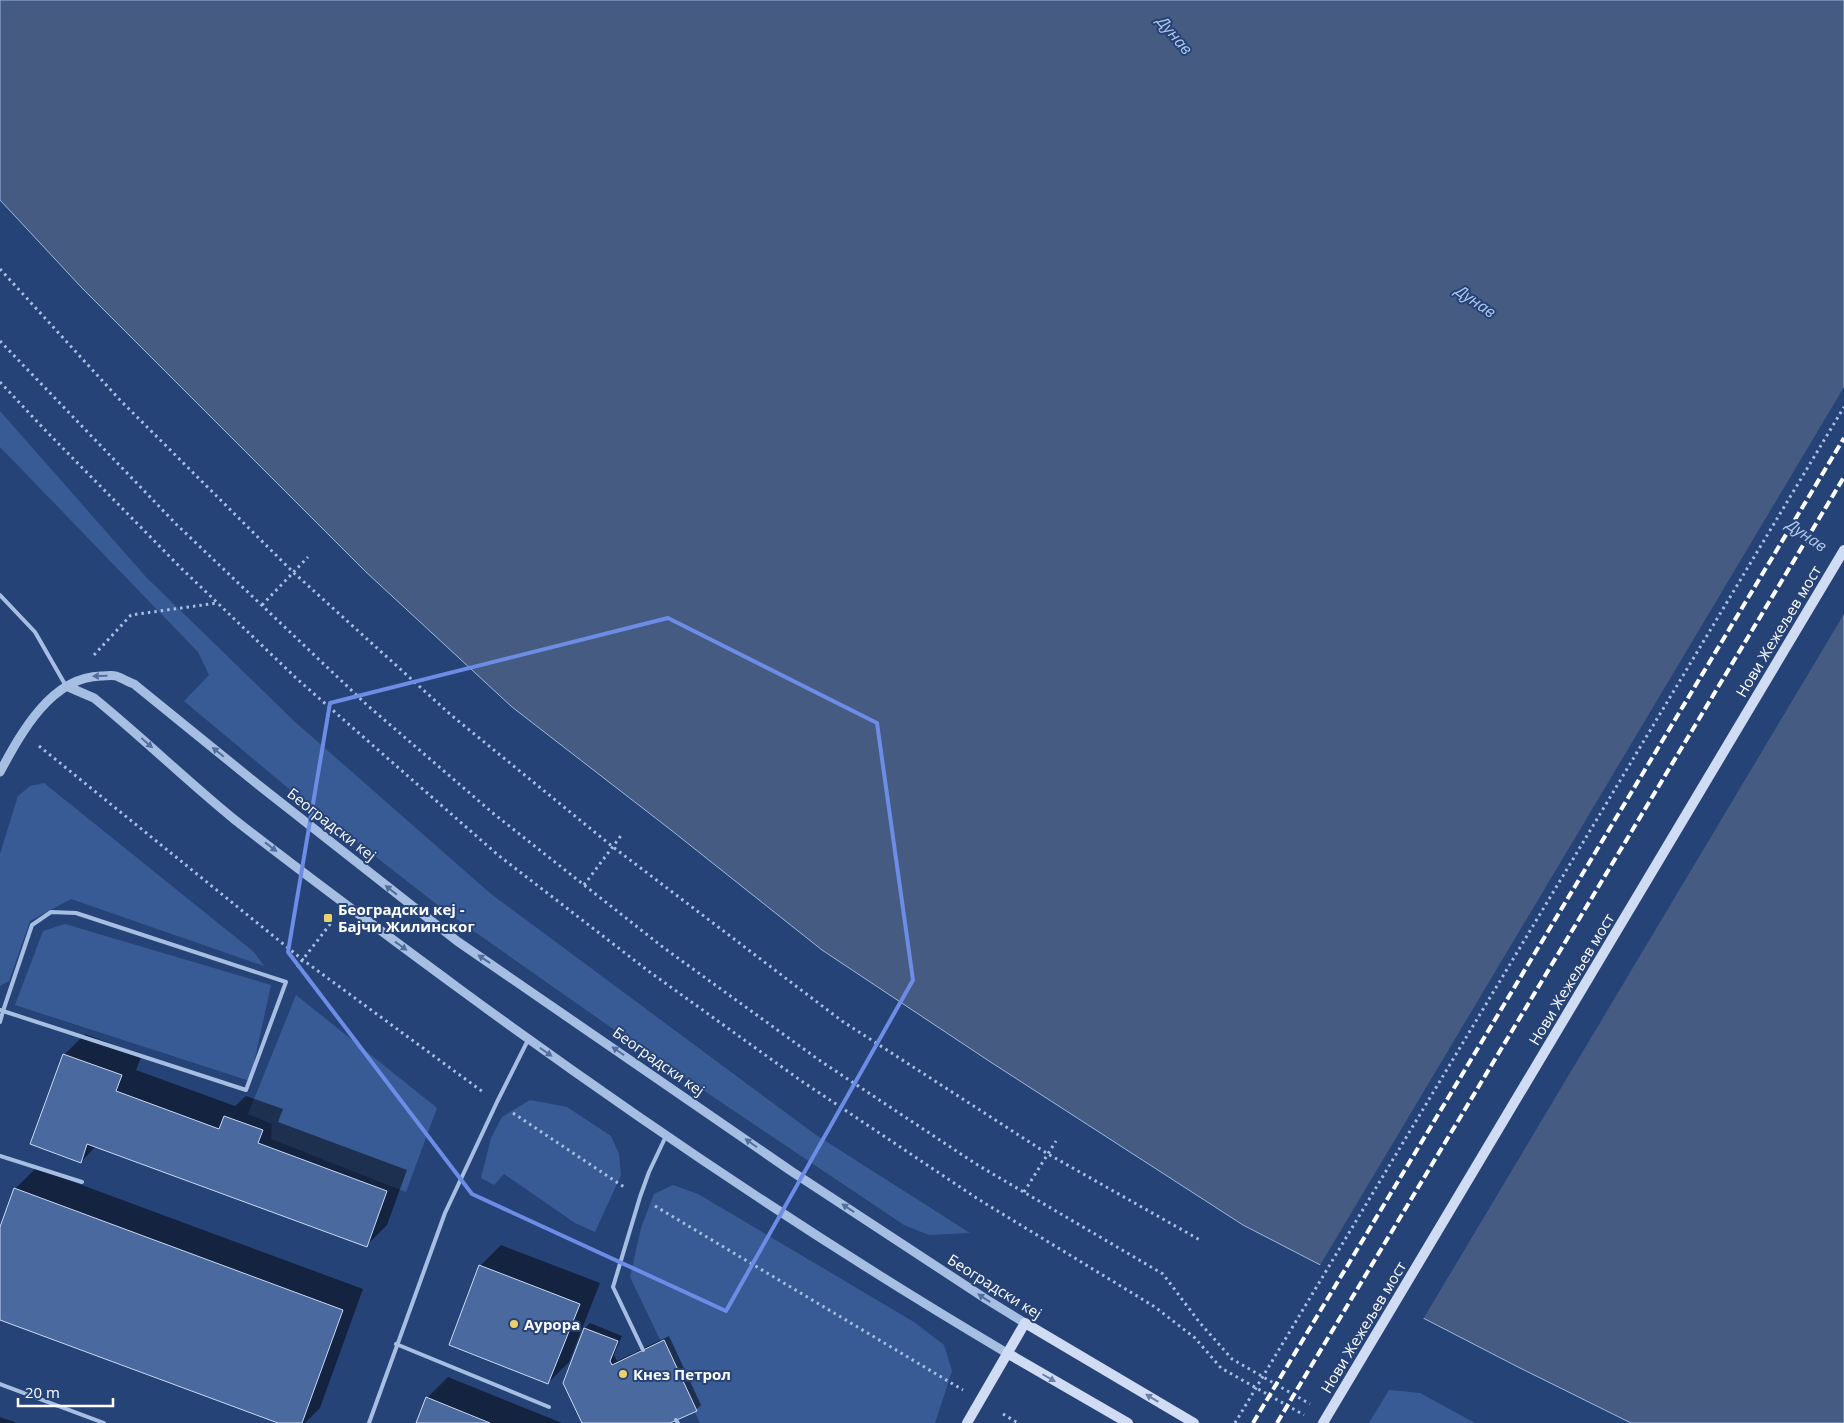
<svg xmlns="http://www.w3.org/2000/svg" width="1844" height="1423" viewBox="0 0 1844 1423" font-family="'Open Sans',sans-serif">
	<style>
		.green { fill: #395b95 }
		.water { fill: #455b81; stroke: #9cb7e3 }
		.pier { fill: #264378 }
		.shadow { fill: #0007 }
		.building { fill: #4a6a9f; stroke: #cad9f3 }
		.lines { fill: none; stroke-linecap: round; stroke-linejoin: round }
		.path { stroke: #a7bee3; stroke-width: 3; stroke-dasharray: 2.5 4; stroke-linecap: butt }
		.service { stroke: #a7bee3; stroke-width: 4 }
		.tertiary { stroke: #a7bee3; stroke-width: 9 }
		.secondary { stroke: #d0dcf3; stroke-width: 10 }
		.rail { stroke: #fff; stroke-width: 4; stroke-dasharray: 9 4; stroke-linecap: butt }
		.path-bridge { stroke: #a7bee3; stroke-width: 3; stroke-dasharray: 2.5 4; stroke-linecap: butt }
		.secondary-bridge { stroke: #d0dcf3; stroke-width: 10 }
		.oneway { fill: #536e9d }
		.oneway2 { fill: #6a80a9 }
		.marked { fill: none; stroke: #6c8ce6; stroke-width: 4; stroke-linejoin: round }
		.poi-dot { fill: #ebd16d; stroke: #264378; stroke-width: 2 }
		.labels { text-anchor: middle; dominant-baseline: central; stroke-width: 4; stroke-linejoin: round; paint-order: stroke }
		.street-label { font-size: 15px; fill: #fff; stroke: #264378 }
		.poi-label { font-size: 15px; font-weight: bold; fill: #fff; stroke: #264378; text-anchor: start }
		.water-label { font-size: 16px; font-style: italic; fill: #b2c8eb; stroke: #264378 }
	</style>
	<rect width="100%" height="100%" fill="#264378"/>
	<path class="green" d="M0,411L146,577L294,721L491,894L816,1135L970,1233L929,1235L904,1225L636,1045L448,913L300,798L184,701L209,675L198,652L0,447Z
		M44,783L254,952L264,966L71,899L30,921L9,981L0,986V854L18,796L30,786Z
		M65,924L271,985L250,1081L15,1005L43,931Z
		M296,995L437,1108L406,1192L271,1139L272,1124L248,1114Z
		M530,1100L567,1107L611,1136L619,1154L621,1175L595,1232L575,1223L504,1174L494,1185L481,1178L491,1138L502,1117Z
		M673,1185L698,1194L914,1322L944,1345L952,1371L935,1423H700L630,1277L641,1228L654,1194Z
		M1389,1390L1420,1393L1475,1423H1369Z"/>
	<path class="water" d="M0,0H1844V1423H1631L1518,1367L1243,1225L989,1061L822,950L671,830L512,707L366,572L82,288L0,200Z"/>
	<path class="pier" d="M1844,387V614L1422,1321L1319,1267Z"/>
	<path class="shadow" d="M85,1034L142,1055L136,1070L235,1106L246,1096L283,1109L278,1122L407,1170L387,1225L366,1246L96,1146L81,1162L64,1055Z
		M36,1168L363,1289L320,1408L305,1423H282L0,1319V1230L15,1189Z
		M501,1245L600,1283L569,1362L548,1383L450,1344L480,1266Z
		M590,1323L622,1336L614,1355L617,1361L669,1336L701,1405L696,1410L667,1423H583L564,1383L585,1328Z
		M448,1377L562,1423H417L427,1398Z
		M0,1417L17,1423H0Z"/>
	<path class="building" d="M63,1054L122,1075L116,1091L219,1129L224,1116L263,1130L258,1143L387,1191L367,1247L87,1144L81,1163L30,1144Z
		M14,1188L343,1310L302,1423H278L0,1320V1227Z
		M479,1265L580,1304L548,1384L449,1345Z
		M584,1328L618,1341L610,1361L612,1365L664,1340L697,1411L670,1423H582L563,1383Z
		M426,1397L490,1423H416Z"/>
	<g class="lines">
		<path class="path" d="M0,269L120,400L293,572L451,715L613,847L842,1021L1048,1154L1200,1240
			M0,341L177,525L367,705L494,814L664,948L819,1060L976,1164L1163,1274L1200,1323L1232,1359L1310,1404
			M0,382L46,431L181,568L296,678L498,855L647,970L800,1080L978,1199L1155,1307L1195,1338L1221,1368L1304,1415
			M262,605L308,557
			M94,655L131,615L217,603
			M39,746L303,960L483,1092
			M584,885L623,833
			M297,967L331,923
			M513,1113L624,1187
			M1024,1192L1056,1141
			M655,1206L963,1390
			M1003,1414L1018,1423"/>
		<path class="service" d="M0,595L35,632L66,686
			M0,1010L3,1011L246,1090L286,982L76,913L51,912L32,925L3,1011L0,1022
			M0,1156L82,1182
			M396,1344L549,1407
			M643,1350L613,1287L640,1197L649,1172L666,1136
			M0,1384L104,1423
			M676,1420L678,1423
			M369,1423L445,1213L497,1102L528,1040"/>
		<path class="tertiary" d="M66,686L94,698C142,737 187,781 235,820C309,878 385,934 461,990C637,1119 819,1242 1007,1353
			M0,772C21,733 51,677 101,676C106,676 112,675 116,676C122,678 128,682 134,684L256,783L457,941L791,1171L986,1299L1025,1323"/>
		<path class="secondary" d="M1007,1353L1128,1423
			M967,1423L1025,1323L1194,1423"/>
		<path class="rail" d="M1253,1423L1844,438
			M1277,1423L1844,477"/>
		<path class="path-bridge" d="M1235,1423L1844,407"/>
		<path class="secondary-bridge" d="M1323,1423L1844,550"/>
	</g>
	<defs><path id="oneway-solid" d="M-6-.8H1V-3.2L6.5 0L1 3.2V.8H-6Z" transform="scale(1.25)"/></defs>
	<g class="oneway">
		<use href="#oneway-solid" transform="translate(100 676) rotate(179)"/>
		<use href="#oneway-solid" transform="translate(147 743) rotate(41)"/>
		<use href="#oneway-solid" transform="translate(218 752) rotate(-141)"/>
		<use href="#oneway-solid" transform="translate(271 847) rotate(38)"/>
		<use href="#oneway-solid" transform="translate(391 890) rotate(-142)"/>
		<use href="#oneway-solid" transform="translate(401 946) rotate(36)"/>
		<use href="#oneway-solid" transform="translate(484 959) rotate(-146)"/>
		<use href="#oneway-solid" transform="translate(618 1051) rotate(-145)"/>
		<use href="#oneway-solid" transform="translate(546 1052) rotate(35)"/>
		<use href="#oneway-solid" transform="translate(751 1143) rotate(-145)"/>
		<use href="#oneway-solid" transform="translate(848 1208) rotate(-146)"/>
		<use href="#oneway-solid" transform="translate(984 1298) rotate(-147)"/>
	</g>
	<g class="oneway2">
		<use href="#oneway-solid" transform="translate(1049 1378) rotate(30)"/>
		<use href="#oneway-solid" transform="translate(1152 1398) rotate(-149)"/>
	</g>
	<path class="marked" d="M668,618L877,723L913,980L726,1311L472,1194L288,952L330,703Z"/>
	<g class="poi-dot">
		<rect x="323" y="913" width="10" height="10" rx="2.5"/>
		<circle cx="514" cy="1324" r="5"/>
		<circle cx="623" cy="1374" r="5"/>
	</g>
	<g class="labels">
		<g class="street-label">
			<text transform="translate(1778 631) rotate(-59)">Нови Жежељев мост</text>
			<text transform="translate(332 824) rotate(38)">Београдски кеј</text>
			<text transform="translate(1571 979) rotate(-59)">Нови Жежељев мост</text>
			<text transform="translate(659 1061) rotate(35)">Београдски кеј</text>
			<text transform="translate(995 1286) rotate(32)">Београдски кеј</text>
			<text transform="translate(1363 1327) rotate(-59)">Нови Жежељев мост</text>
		</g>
		<g class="poi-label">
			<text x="338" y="909">Београдски кеј -<tspan x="338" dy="17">Бајчи Жилинског</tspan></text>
			<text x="524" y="1324">Аурора</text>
			<text x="633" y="1374">Кнез Петрол</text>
		</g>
		<g class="water-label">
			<text transform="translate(1175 35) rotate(50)">Дунав</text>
			<text transform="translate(1476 301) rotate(35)">Дунав</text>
			<text transform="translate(1807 535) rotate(35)">Дунав</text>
		</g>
	</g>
	<path d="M18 1398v8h95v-8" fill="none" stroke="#ffffff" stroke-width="2.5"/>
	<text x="25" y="1398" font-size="15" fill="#ffffff" stroke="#264378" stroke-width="4" paint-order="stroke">20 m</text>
</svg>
